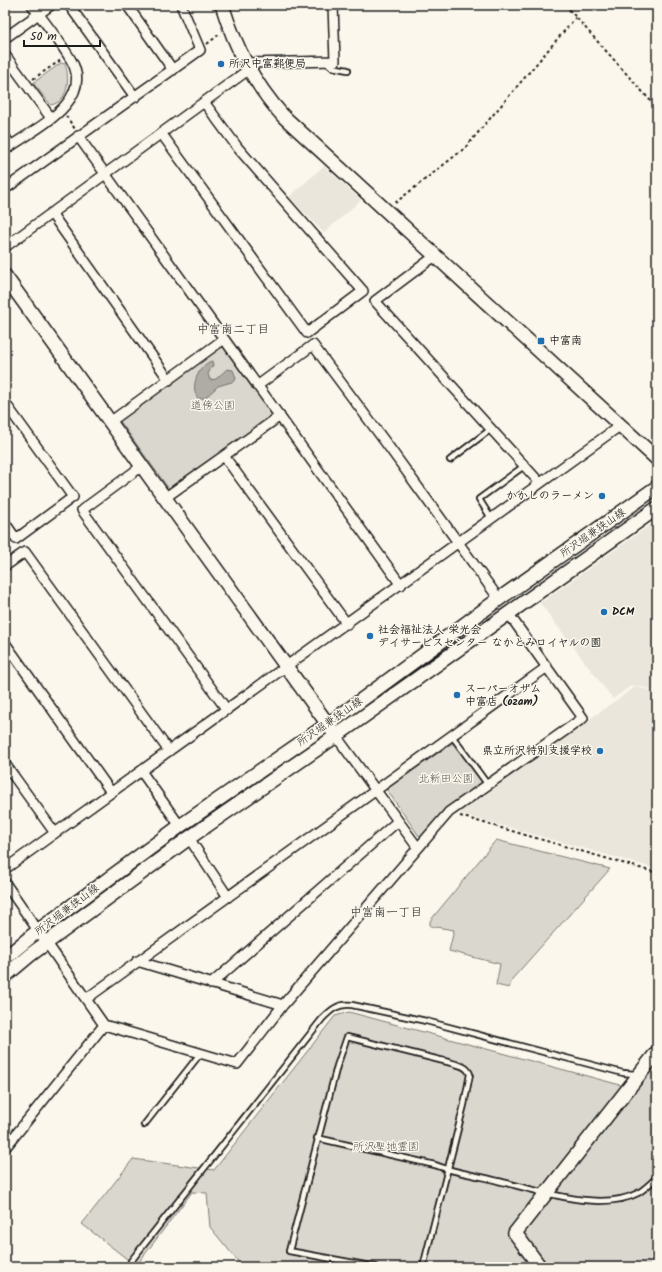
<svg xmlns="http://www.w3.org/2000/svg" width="662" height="1272" viewBox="0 0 662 1272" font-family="Kalam,'Klee One',sans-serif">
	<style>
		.built { fill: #eae6dc }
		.green { fill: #dad7ce; stroke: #7b7a75 }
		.water { fill: #afaca5; stroke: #74726e }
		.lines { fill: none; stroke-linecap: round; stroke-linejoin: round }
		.lane-casing { stroke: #1c1c1c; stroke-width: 8 }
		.street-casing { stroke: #1c1c1c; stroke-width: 12 }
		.secondary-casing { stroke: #1c1c1c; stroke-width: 16 }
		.path { stroke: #1c1c1c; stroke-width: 2; stroke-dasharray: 3 3; stroke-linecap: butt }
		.lane { stroke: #fbf7ec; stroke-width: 4.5 }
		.street { stroke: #fbf7ec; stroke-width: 9 }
		.secondary { stroke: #fbf7ec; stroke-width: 13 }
		.poi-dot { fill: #1f6fb2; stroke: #fbf7ec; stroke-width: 1.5 }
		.labels { text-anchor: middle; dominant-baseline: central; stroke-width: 3; stroke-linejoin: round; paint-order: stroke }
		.poi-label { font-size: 11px; font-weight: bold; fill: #1c1c1c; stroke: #fbf7ec; text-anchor: start }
		.park-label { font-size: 11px; fill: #555451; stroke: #fbf7ec }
		.street-label { font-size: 11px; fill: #1c1c1c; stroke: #fbf7ec }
		.neighbourhood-label { font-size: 12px; fill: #1c1c1c; stroke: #fbf7ec }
	</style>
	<rect width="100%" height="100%" fill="#fbf7ec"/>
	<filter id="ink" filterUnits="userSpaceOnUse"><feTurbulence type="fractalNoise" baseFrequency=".025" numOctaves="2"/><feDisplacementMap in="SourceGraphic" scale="8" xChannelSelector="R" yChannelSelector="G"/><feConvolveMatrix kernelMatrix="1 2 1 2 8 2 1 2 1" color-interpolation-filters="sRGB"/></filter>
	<g filter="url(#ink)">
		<path class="built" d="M324,166L361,200L324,233L289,197Z
			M657,520V691L632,685L613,699L540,603Z
			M635,687L657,692V869L461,814L459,811Z"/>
		<path class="green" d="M61,63L65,64C70,78 69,101 51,105L33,83Z
			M220,347H224L271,412V417L169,489L119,420Z
			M451,744H455L482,782V786L442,814L424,837L419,836L387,790L388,788Z
			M496,840L610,869L513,978L509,988L496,985L500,964L449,951L454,930L430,926V921Z
			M349,1012L624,1086L657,1057V1267H250L241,1265L210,1227L207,1193L192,1192L136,1266L82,1224L133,1159L214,1170L335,1016Z"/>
		<path class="water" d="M212,361L213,365L208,374L210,380L216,379L227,369L233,370L236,378L235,381L218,386L205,398L199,399C188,389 199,364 212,361Z"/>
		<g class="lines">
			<defs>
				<path id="lane" d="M327,63L332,67L348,70
					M450,460L491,429
					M491,518L479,499L524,466
					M452,736L488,785
					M144,1125L200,1054
					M317,1138L435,1165C455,1173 477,1175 498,1181C537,1190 600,1213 638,1193C645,1189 651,1183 657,1177
					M131,1261L322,1019C331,1010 338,1003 352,1005L426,1021L623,1073L636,1074
					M376,1267L289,1251L337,1066L347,1037L452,1063C459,1065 467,1066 470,1074L464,1105L423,1267"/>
				<path id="street" d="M69,5L135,97
					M127,5L173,70
					M5,38L51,5
					M5,55L51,118
					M245,63L335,61L333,5
					M161,133L307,333L363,291L238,148L204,102
					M78,136L401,585
					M5,137L11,146
					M5,150C32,130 96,102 71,60C60,41 45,23 32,5
					M5,189L200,50L181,5
					M51,213L169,380
					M5,247L248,70
					M435,256L375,301L540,483
					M257,386L313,345L386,443L499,599
					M5,403L73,497L16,539L5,523
					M110,422L224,339
					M224,456L347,624
					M142,466L82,510L227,710
					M166,497L280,416
					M5,566L25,552L169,751
					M5,643L111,792
					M336,736L418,848
					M5,764L55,833
					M141,771L180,826
					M189,838L228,897
					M5,869L621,425
					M5,883L104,1025L237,1064L283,1005L449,812L583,718L508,613
					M137,961L283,1005
					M211,984L398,821
					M86,999L547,667
					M5,1148L104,1025"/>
				<path id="secondary" d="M222,5C236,49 253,82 283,116L657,459
					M5,276L332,730
					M5,958L39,930L180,826L341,715L499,599L657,487
					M5,976L30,955L189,838L336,736L657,508
					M540,1267L515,1233L657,1052"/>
			</defs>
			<use href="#lane" class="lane-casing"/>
			<use href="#street" class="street-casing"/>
			<use href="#secondary" class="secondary-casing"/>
			<path class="path" d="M565,5L657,108
				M207,44L221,33
				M33,79L61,60
				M66,116L75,129
				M395,203L465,148L576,17
				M460,816L657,873"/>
			<use href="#lane" class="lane"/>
			<use href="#street" class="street"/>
			<use href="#secondary" class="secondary"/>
		</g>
	</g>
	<g class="poi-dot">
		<circle cx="221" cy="64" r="4"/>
		<rect x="537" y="337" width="8" height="8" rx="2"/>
		<circle cx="602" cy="496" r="4"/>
		<circle cx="604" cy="612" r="4"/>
		<circle cx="370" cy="636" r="4"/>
		<circle cx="457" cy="695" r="4"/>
		<circle cx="600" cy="751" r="4"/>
	</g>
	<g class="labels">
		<g class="poi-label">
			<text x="229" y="64">所沢中富郵便局</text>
			<text x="549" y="341">中富南</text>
			<text x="594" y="496" text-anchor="end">かかしのラーメン</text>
			<text x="612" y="612">DCM</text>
			<text x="378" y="630">社会福祉法人 栄光会<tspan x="378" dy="13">デイサービスセンター なかとみロイヤルの園</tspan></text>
			<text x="465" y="689">スーパーオザム<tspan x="465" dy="13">中富店 (ozam)</tspan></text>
			<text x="592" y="751" text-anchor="end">県立所沢特別支援学校</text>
		</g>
		<g class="park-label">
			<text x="213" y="406">道傍公園</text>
			<text x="446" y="779">北新田公園</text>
			<text x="386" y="1147">所沢聖地霊園</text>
		</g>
		<g class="street-label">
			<text transform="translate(593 533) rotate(-35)">所沢堀兼狭山線</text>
			<text transform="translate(330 722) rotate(-35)">所沢堀兼狭山線</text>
			<text transform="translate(67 910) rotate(-37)">所沢堀兼狭山線</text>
		</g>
		<g class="neighbourhood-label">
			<text x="233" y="329">中富南二丁目</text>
			<text x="386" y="912">中富南一丁目</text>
		</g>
	</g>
	<rect width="662" height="1272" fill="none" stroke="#fbf7ec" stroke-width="20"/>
	<rect x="10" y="10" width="642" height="1252" fill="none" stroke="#1c1c1c" stroke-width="1.5" filter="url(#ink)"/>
	<path d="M24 40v6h76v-6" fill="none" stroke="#1c1c1c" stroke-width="2"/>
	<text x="30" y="40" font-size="12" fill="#1c1c1c" stroke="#fbf7ec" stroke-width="3" paint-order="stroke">50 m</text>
</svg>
